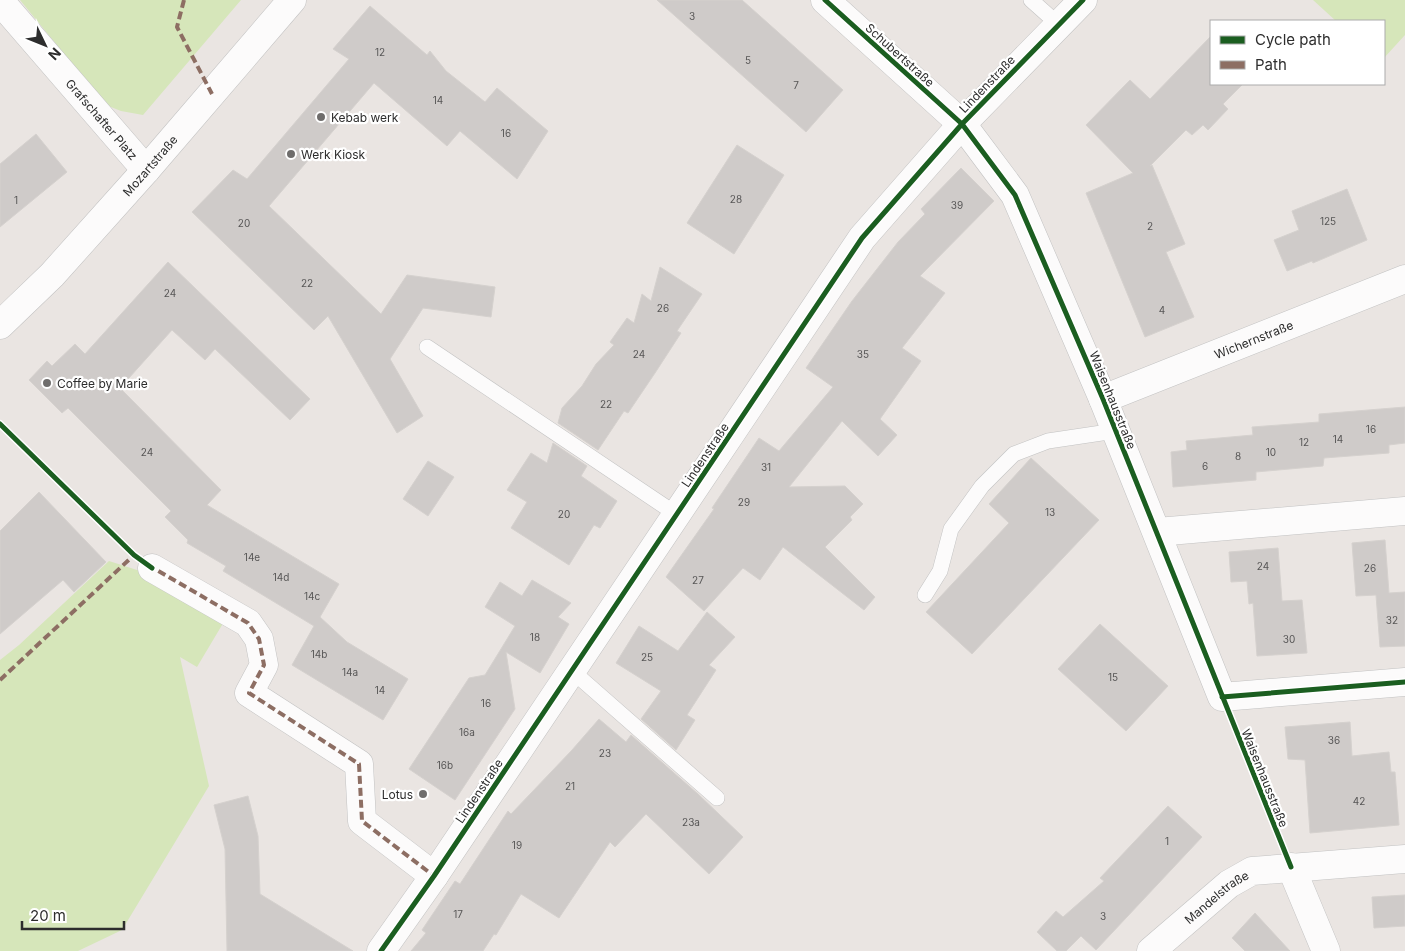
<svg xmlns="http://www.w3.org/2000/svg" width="1405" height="951" viewBox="0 0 1405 951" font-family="Inter,sans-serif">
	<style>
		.green { fill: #d6e6ba }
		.building { fill: #cfcbc9; stroke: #d5d1ce }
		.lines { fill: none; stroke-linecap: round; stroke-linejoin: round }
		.service-casing { stroke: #c2c2c2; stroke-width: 16 }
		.minor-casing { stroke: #c2c2c2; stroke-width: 29 }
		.service { stroke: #fcfbfb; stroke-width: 15 }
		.minor { stroke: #fcfbfb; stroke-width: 28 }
		.quiet { stroke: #8d6e63; stroke-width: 4; stroke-dasharray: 8 4; stroke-linecap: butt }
		.cycleway-casing { stroke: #fff; stroke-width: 8 }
		.cycleway { stroke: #1b5e20; stroke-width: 5 }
		.poi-dot { fill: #6f6d6c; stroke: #fff; stroke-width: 2 }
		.labels { text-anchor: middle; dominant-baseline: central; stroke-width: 4.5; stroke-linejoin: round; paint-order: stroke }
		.number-label { font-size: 10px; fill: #575656 }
		.street-label { font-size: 12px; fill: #2d2d2d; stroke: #fff }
		.poi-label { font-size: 12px; fill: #2d2d2d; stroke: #fff; text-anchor: start }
	</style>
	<rect width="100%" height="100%" fill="#eae5e2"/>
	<path class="green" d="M20,0H241L143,115L121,111L106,105Z
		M1313,0H1405V35L1384,58V21H1336Z
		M109,561L137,570L167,584L225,620L197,667L180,657L209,786L122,930L78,951H0V660L19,645Z"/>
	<path class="building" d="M657,0H742L843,90L806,132Z
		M370,6L427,55L430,51L446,71L485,102L497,88L548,131L517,179L460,131L447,146L374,83L269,206L381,314L407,275L495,287L491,317L423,308L390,359L423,416L397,433L328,316L314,330L192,212L233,170L247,179L349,59L333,49Z
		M1211,36V84H1243L1223,104L1228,109L1208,130L1203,125L1192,135L1186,130L1150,166L1152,165L1185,244L1166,252L1194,317L1145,337L1086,193L1133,173L1086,125L1130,80L1150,99Z
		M36,134L67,172L0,227V164Z
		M737,145L784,175L734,254L687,223Z
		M961,168L994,201L920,276L945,293L902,348L921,361L880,419L897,435L878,456L842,421L789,487L845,486L863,504L850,517L852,520L825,547L875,597L864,610L783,547L760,580L743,568L704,611L666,577L714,509L712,508L759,438L779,451L833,387L806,368L852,301L898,242L925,214L921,209Z
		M1347,189L1367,240L1313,263L1312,261L1287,271L1274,240L1299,230L1292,211Z
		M168,262L310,399L290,420L215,349L205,360L172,330L120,388L221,490L207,505L339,584L320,617L347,642L408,679L383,720L292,665L314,626L223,571L226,566L187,543L188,540L165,517L171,511L68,408L62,413L29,380L47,361L52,366L75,344L85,354Z
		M660,267L702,294L677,331L681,333L655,373L628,413L624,411L598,450L558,423L562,408L582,386L596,364L614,345L610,342L627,318L634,323L642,294L651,301Z
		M1405,407V443L1389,445V453L1324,458L1323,466L1256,472V480L1173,487L1171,452L1187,450L1186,441L1253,435L1252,427L1319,422V414Z
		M553,443L587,466L581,476L617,501L600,528L594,525L569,565L511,528L527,502L507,490L531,453L547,463Z
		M1031,458L1099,520L972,654L926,612L1009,523L989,504Z
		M428,461L454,477L428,516L403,499Z
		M39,492L106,562L74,592L63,580L0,634V531Z
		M1385,540L1389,593L1405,592V646L1380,647L1376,595L1356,596L1352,543Z
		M1278,548L1282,601L1302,600L1307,653L1257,656L1253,603L1249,604L1247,581L1231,582L1229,552Z
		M532,580L571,603L558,617L569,624L540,673L506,652L515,709L455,800L409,769L469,678L485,675L515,626L485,607L500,582L522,596Z
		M707,612L735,637L709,665L716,670L687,715L695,720L676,750L641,719L661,691L616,663L639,626L678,651Z
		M1100,624L1168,686L1126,731L1058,669Z
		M599,719L626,742L631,735L698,794L743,837L709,874L646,814L615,847L610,842L559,918L521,894L496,935L494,934L483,951H411L426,933L422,930L455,881L460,884L508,811L511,814L572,750Z
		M1350,722L1352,756L1389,752L1391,772H1395L1399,825L1310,833L1305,760L1288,759L1285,727Z
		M248,796L258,836L260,894L353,951H227L225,849L214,805Z
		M1168,806L1202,837L1096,950L1081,936L1066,951H1057L1037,932L1056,911L1063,917L1104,881L1100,878Z
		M1405,895V926L1374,928L1372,897Z
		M1255,913L1290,951H1245L1232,938Z"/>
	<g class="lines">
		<defs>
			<path id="service" d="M1031,0L1059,25
				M427,347L676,514
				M925,595L940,571L951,529L982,486L1014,454L1048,441L1115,431
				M571,670L717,798"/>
			<g id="minor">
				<path d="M825,0L962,124L1015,195L1103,399L1222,697L1405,682"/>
				<path id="s1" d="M0,1L146,170"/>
				<path id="s2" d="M0,325L52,275L146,170L292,0"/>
				<path id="s3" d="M1103,399L1405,279"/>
				<path d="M1157,532L1405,511"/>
				<path d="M152,568L248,623L259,639L264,665L249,693L359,764L362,821L434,876"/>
				<path d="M1291,867L1326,951"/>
				<path d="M381,951L434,876L862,238L962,124L1083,0"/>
				<path id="s4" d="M1151,951L1229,884L1252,871L1405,859"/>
			</g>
		</defs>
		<use href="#service" class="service-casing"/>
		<use href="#minor" class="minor-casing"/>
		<use href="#service" class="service"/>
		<use href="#minor" class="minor"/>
		<path class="quiet" d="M184,0L177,27L212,94
			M148,565L248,623L259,639L264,665L249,693L359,764L362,821L434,876
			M0,680L134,555"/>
		<defs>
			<path id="cycleway" d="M825,0L962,124L1015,195L1103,399L1291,867
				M0,424L134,555L152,568
				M1222,697L1405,682
				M381,951L434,876L862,238L962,124L1083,0"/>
		</defs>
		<use href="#cycleway" class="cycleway-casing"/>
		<use href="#cycleway" class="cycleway"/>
	</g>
	<g class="poi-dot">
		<circle cx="321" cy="117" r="5"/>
		<circle cx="291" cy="154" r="5"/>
		<circle cx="47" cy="383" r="5"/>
		<circle cx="423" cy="794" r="5"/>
	</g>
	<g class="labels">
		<g class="number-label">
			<text x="692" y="16">3</text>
			<text x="380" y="52">12</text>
			<text x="748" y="60">5</text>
			<text x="796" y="85">7</text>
			<text x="438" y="100">14</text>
			<text x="506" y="133">16</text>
			<text x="736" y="199">28</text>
			<text x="16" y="200">1</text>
			<text x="957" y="205">39</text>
			<text x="1328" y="221">125</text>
			<text x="244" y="223">20</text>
			<text x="1150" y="226">2</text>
			<text x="307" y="283">22</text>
			<text x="170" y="293">24</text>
			<text x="663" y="308">26</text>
			<text x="1162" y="310">4</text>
			<text x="639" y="354">24</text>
			<text x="863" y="354">35</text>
			<text x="606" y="404">22</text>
			<text x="1371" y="429">16</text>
			<text x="1338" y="439">14</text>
			<text x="1304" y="442">12</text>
			<text x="147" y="452">24</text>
			<text x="1271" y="452">10</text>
			<text x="1238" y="456">8</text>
			<text x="1205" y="466">6</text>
			<text x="766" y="467">31</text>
			<text x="744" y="502">29</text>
			<text x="1050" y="512">13</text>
			<text x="564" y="514">20</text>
			<text x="252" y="557">14e</text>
			<text x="1263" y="566">24</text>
			<text x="1370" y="568">26</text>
			<text x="281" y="577">14d</text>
			<text x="698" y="580">27</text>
			<text x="312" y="596">14c</text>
			<text x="1392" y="620">32</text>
			<text x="535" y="637">18</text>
			<text x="1289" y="639">30</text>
			<text x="319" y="654">14b</text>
			<text x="647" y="657">25</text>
			<text x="350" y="672">14a</text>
			<text x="1113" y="677">15</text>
			<text x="380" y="690">14</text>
			<text x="486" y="703">16</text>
			<text x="467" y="732">16a</text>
			<text x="1334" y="740">36</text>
			<text x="605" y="753">23</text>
			<text x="445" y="765">16b</text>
			<text x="570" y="786">21</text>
			<text x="1359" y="801">42</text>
			<text x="691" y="822">23a</text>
			<text x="1167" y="841">1</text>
			<text x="517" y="845">19</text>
			<text x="458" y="914">17</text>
			<text x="1103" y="916">3</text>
		</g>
		<g class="street-label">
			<text transform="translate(900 55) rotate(42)">Schubertstraße</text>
			<text transform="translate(987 84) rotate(-46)">Lindenstraße</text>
			<text stroke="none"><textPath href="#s1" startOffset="156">Grafschafter Platz</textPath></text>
			<text stroke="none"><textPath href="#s2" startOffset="219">Mozartstraße</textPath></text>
			<text stroke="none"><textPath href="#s3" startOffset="162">Wichernstraße</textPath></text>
			<text transform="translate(1113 400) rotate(68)">Waisenhausstraße</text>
			<text transform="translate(705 455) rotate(-56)">Lindenstraße</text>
			<text transform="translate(1265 778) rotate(68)">Waisenhausstraße</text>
			<text transform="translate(479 791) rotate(-56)">Lindenstraße</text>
			<text stroke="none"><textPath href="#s4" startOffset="85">Mandelstraße</textPath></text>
		</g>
		<g class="poi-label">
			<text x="331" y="117">Kebab werk</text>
			<text x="301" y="154">Werk Kiosk</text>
			<text x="57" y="383">Coffee by Marie</text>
			<text x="413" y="794" text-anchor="end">Lotus</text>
		</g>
	</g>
	<rect x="1210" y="20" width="175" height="65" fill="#ffffff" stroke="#ababab"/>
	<rect x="1220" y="36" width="25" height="8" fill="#1b5e20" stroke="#ababab"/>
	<text x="1255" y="45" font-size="15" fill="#2d2d2d">Cycle path</text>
	<rect x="1220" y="61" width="25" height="8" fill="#8d6e63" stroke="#ababab"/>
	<text x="1255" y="70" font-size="15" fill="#2d2d2d">Path</text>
	<g transform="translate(45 45) rotate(133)" stroke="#ffffff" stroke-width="4" paint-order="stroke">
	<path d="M0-4L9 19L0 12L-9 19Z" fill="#2d2d2d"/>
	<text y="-8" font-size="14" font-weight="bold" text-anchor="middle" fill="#2d2d2d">N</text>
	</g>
	<path d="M22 921v8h102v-8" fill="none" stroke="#2d2d2d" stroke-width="2.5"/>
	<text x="30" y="921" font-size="15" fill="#2d2d2d" stroke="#ffffff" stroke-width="4" paint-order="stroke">20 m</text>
</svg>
